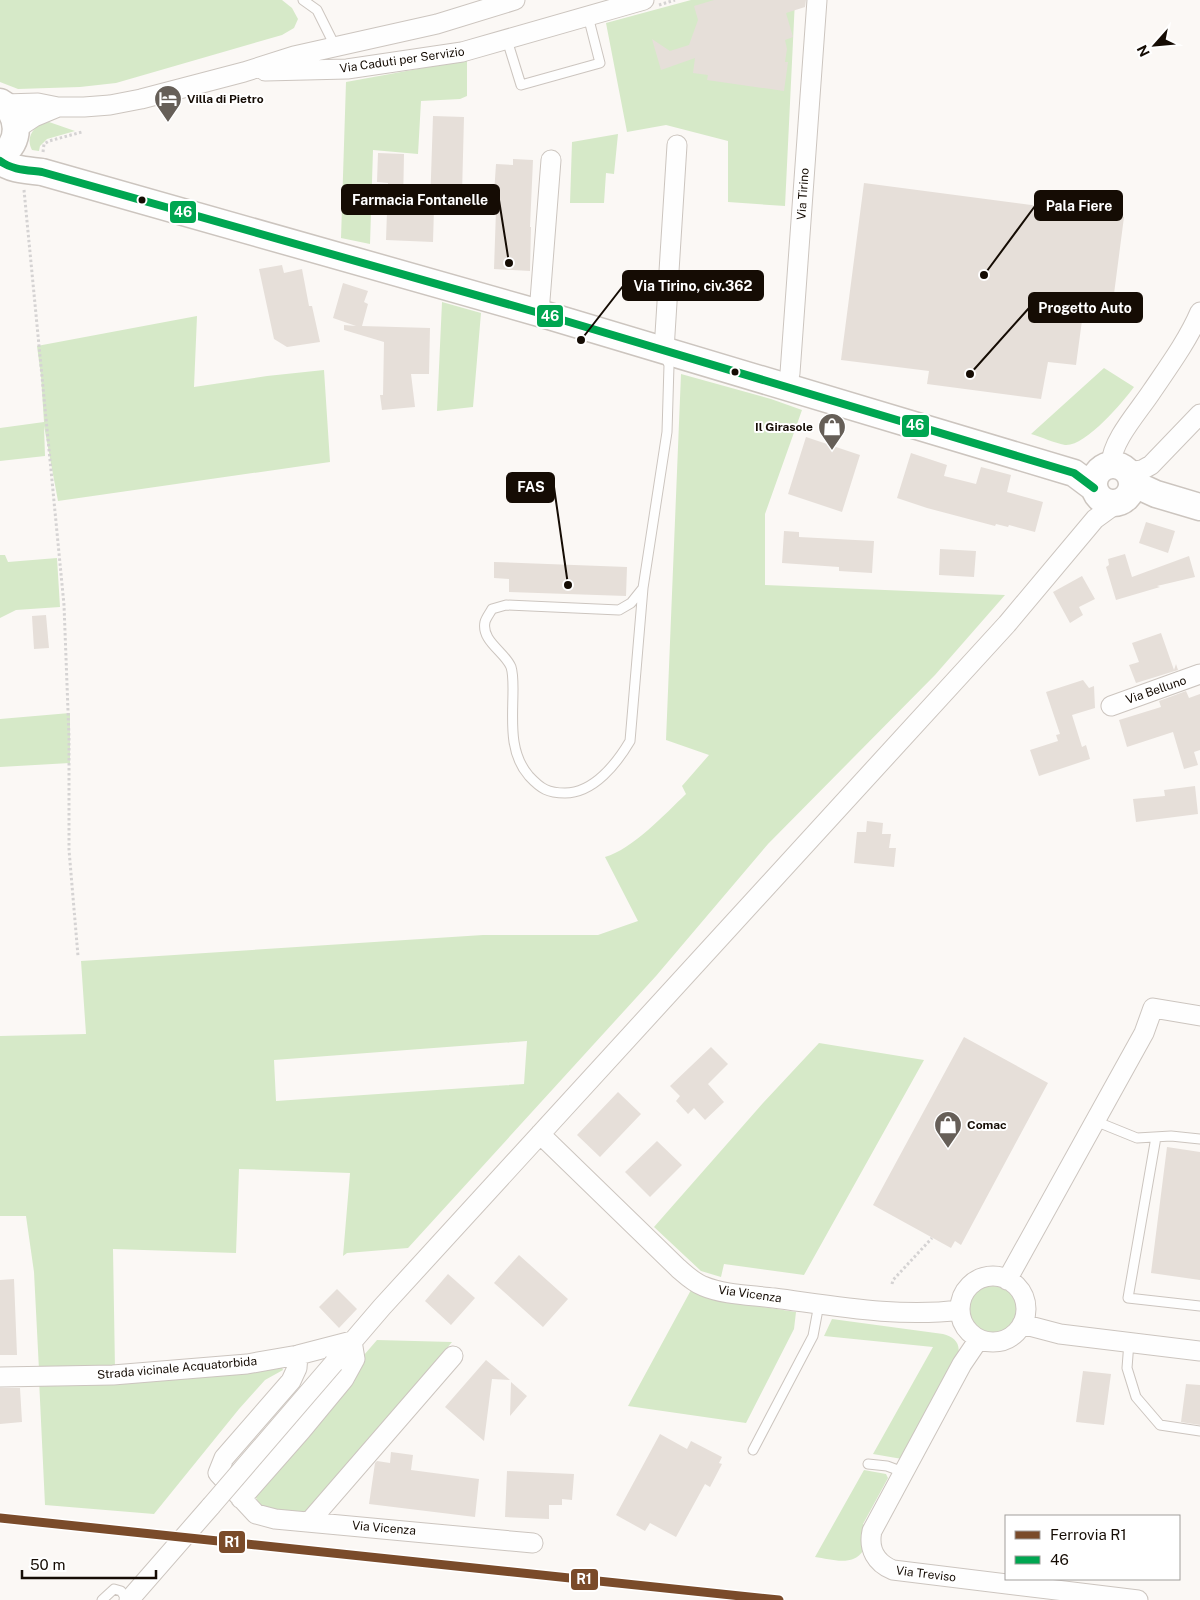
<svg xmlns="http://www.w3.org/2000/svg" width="1200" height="1600" viewBox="0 0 1200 1600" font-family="'Public Sans',sans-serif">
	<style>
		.green { fill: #d6e9c8; fill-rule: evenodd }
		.building { fill: #e6dfd9 }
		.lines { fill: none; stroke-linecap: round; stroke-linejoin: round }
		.lane-casing { stroke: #ccc5bf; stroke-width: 11 }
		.street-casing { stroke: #ccc5bf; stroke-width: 21 }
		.secondary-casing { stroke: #ccc5bf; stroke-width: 29 }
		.path { stroke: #d5d3d3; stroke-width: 3; stroke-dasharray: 2.5 2.5; stroke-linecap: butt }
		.lane { stroke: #fefefe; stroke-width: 9 }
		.street { stroke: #fefefe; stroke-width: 19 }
		.secondary { stroke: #fefefe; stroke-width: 26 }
		.street-bridge-casing { stroke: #ccc5bf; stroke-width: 21; stroke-linecap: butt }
		.street-bridge { stroke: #fefefe; stroke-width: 19 }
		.bus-1-casing { stroke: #fff; stroke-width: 11 }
		.bus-1 { stroke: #00a651; stroke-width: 8 }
		.rail-1-casing { stroke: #fff; stroke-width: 12 }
		.rail-1 { stroke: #7a4b2a; stroke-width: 9 }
		.bus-dot { fill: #150c04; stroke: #fff; stroke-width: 2 }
		.labels { text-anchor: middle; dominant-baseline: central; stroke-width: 4; stroke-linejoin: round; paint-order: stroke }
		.street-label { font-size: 12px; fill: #150c04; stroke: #fff }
		.poi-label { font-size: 12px; font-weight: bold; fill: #150c04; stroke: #fff; text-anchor: start }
		.leader { fill: none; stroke: #150c04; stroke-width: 2 }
		.callout-dot { fill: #150c04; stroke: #fff; stroke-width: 2 }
		.callout { fill: #150c04; stroke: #150c04; stroke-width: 2 }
		.callout-label { font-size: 14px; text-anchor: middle; font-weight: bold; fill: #fff }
		.line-badge { stroke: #fff; stroke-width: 2 }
		.badge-label { font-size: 14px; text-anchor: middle; font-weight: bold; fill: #fff }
	</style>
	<rect width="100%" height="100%" fill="#fbf8f5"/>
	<path class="green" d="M0,0H282L292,8L298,19L294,28L282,35L116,83L80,87L18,89L0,82Z
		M691,0H795L785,206L728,202V141L666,125L627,132L606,23Z
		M467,60V96L460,99L421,101L418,154L373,150L370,244L341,238L346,82Z
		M49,122L75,131L47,139L40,146L39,151L32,150C25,137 34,124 49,122Z
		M618,134L614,174L606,173L604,203H570L572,142Z
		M442,302L481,313L473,407L437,411Z
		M197,316L194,387L267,376L324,370L330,462L58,501L44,426L45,456L0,461V428L44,422L41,376L37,346Z
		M1104,368L1134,387C1123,402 1085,447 1065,445C1054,443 1042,437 1031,434Z
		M681,374L771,399L802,410L765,514V585L1005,595L935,675L768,844L656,976L408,1248L347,1253L343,1256L350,1173L239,1169L236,1253L113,1249L115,1369L39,1370L34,1272L26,1216H0V1036L86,1034L81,961L483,935H598L638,921L605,857C633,849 665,814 686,794L682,786L709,755L666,740ZM527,1041L524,1084L276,1101L274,1060Z
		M0,555H5L8,562L57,558L60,607L16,610L0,618Z
		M70,713V763L0,767V719Z
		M819,1043L924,1060L804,1275L724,1264L721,1277L701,1271L654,1227L763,1103Z
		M969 1310a24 24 0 1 1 48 0a24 24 0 1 1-48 0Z
		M691,1290L718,1300L796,1312L794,1329L746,1423L628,1406Z
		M832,1319L943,1334C954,1337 961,1343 958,1355L902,1459L873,1454L933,1347L824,1336Z
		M377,1340L452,1342L310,1514L261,1507L255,1496L354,1382L364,1355Z
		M281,1365L283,1370L265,1380L239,1409L154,1514L45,1505L39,1379Z
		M864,1470L886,1474L888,1478L863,1524L867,1527L861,1540L863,1551C852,1567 831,1559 815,1557Z"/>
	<path class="building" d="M714,0H806L805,7L786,13L793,37L785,40L787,49L785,62H788L784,91L707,80L708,75L693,73L695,58L661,70L652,39L670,51L689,45L698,20L694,6Z
		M433,116L464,117L462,194H494L496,164L513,165V159L533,160L530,227H531L530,271L494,269L496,210L434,208L433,242L386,240L388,183L377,182L378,153L404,154L403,206L430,207Z
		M864,183L1124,217L1111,317L1083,313L1076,365L1048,362L1041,399L927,384L929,371L841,360Z
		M282,265L284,273L302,269L309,306H312L320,342L287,347L274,339L259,269Z
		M343,283L368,291L364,302L368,304L362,326L430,328L429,374H411L415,407L382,410L380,395H383L384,342L344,330V325L356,326L333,318Z
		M806,437L860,455L842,512L788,494Z
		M911,453L947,465L944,476L976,484L981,467L1011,475L1007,492L1043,502L1035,532L1009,525L1008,527L996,524L995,526L927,508L897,498Z
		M1146,522L1175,531L1168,553L1139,543Z
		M784,531L799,532V537L874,541L872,573L839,571V567L782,563Z
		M940,549L976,551L974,577L939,575Z
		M1125,554L1132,577L1189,556L1195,577L1157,586L1160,587L1116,600L1106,567L1109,565L1108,559Z
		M494,562L627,567L626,596L509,592V579L494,578Z
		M1082,576L1095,599L1079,607L1083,615L1070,623L1053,592Z
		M46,615L49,648L34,649L32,616Z
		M1161,633L1174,670L1176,664L1178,670L1136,683L1129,665L1139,662L1132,643Z
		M1083,680L1089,688L1094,686L1095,708L1072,715L1082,747L1086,745L1090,759L1039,776L1030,750L1058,741L1056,735L1060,734L1046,692Z
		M1186,691L1189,698L1200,694V750L1194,752L1198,765L1184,769L1173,732L1127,747L1119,720L1161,707L1159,701Z
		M1195,786L1198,814L1136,822L1133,799L1165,796L1164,790Z
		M867,821L883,823L882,834H891L889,848H896L894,867L854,863L857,832H866Z
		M964,1037L1048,1083L961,1245L955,1241L951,1248L873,1205Z
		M711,1047L728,1064L708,1084L724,1102L705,1120L694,1108L688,1114L676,1101L680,1096L670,1086Z
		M618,1092L641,1114L600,1157L577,1135Z
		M657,1141L682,1165L650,1197L625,1172Z
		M1167,1147L1200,1152V1280L1151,1273Z
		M519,1255L568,1299L543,1327L494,1283Z
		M448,1274L475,1298L451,1325L425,1301Z
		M14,1279L17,1355H0V1280Z
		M337,1289L357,1309L339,1328L319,1307Z
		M486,1360L510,1380L492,1379L484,1441L445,1407Z
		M1083,1371L1111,1374L1104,1425L1076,1422Z
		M511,1382L527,1396L510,1416Z
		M1186,1384L1200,1385V1425L1181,1422Z
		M0,1388H20L22,1422L0,1424Z
		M660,1434L687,1449L691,1441L722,1457L719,1463L722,1464L710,1487L705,1484L676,1537L650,1523L645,1531L616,1515Z
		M391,1452L413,1455L411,1470L479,1479L475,1517L369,1504L375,1463L377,1461L390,1463Z
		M507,1471L574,1474L572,1500L562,1499V1505H549V1519L505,1517Z"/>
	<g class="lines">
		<defs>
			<path id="lane" d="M303,0L317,10L335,46
				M507,40L521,85L600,63L588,16
				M643,588L631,603L619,610L506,605L492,609C490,613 486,618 485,622C481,641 505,652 511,667C513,673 513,682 513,689C513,719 508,752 529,776C541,789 548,793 565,793C594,793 617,763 630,741L643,588L667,432L669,365L665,356
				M1095,1121L1137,1138L1171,1136L1200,1139
				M1156,1137L1128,1298L1200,1306
				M1129,1342L1127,1368L1136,1397L1160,1425L1200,1431
				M753,1450L813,1336L819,1304
				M868,1464L887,1466L903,1472
				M102,1600L114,1589L121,1591L127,1600"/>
			<path id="street" d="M265,71L347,69L462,52L644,0
				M4,104L38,103L58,107H84L110,105L141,99L244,72L294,56L437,24L515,0
				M16,129L34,117L58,107
				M539,313L551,160
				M664,350L677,145
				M786,388L790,373L817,0
				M1111,464C1112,440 1139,411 1152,391C1169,366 1188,340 1200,312
				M1128,472L1142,470L1151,465L1200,414
				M1111,706L1200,674
				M540,1134L678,1268C686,1275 693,1282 703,1286C724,1295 751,1295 774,1298C835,1306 899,1318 960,1310
				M960 1309a33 33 0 1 1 66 0a33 33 0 1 1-66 0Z
				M1007,1280L1144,1033L1153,1008L1200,1016
				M1022,1324L1060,1334L1200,1351
				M979,1339L962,1364L872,1531C868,1549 876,1563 893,1570L1138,1600
				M298,1355L297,1368L291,1381L224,1458L218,1473L256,1514L275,1519L533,1543
				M334,1363L382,1307L1007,624L1095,519L1117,503
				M0,1377L113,1375L247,1364L298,1355L352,1341
				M241,1499L301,1431L344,1379L355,1359L352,1341
				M310,1521L453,1356
				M129,1600L211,1506"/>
			<path id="secondary" d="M0,102C20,113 22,144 0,155
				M0,161C12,170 27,170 42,172L539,313L1074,473L1094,488
				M1094 484a19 19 0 1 1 38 0a19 19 0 1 1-38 0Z
				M1132,483L1156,494L1200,507"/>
		</defs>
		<use href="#lane" class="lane-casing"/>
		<use href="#street" class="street-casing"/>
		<use href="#secondary" class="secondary-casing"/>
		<path class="path" d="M659,5L675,0
			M43,152L44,144L49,141L82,132
			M24,190L64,605L69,737V850L78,956
			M892,1284L893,1280L932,1238"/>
		<use href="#lane" class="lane"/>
		<use href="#street" class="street"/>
		<use href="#secondary" class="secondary"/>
		<defs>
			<path id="street-bridge" d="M211,1506L334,1363"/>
		</defs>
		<use href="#street-bridge" class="street-bridge-casing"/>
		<use href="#street-bridge" class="street-bridge"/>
		<defs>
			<path id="bus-1" d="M0,161C12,170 27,170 42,172L539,313L1074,473L1094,488"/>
		</defs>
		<use href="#bus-1" class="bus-1-casing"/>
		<use href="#bus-1" class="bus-1"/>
		<defs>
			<path id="rail-1" d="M0,1518L779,1600"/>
		</defs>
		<use href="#rail-1" class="rail-1-casing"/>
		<use href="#rail-1" class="rail-1"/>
	</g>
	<defs>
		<symbol id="hotel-pin" viewBox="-11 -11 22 30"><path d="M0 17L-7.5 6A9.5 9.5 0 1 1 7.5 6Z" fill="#665f58" stroke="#fff"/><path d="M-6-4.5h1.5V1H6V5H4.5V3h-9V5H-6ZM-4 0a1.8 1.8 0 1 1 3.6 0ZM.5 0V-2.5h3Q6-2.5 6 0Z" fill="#fff"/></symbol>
		<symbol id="shop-pin" viewBox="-11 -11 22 30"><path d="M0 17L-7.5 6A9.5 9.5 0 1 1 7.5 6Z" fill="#665f58" stroke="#fff"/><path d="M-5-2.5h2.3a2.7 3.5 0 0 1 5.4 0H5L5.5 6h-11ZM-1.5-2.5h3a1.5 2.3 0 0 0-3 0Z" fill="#fff"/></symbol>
	</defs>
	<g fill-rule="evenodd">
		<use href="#hotel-pin" x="152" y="83" width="32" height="43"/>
		<use href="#shop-pin" x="816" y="411" width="32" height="43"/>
		<use href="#shop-pin" x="932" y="1109" width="32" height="43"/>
	</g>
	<g class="bus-dot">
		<circle cx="142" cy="200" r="4.5"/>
		<circle cx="735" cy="372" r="4.5"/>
	</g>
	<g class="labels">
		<g class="street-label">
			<text transform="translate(402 60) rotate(-8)">Via Caduti per Servizio</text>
			<text transform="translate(803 194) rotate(-86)">Via Tirino</text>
			<text transform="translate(1156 690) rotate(-19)">Via Belluno</text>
			<text transform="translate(750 1294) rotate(8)">Via Vicenza</text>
			<text transform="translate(177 1368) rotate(-5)">Strada vicinale Acquatorbida</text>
			<text transform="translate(384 1528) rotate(5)">Via Vicenza</text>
			<text transform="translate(926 1574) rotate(7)">Via Treviso</text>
		</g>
		<g class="poi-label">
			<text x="187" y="99">Villa di Pietro</text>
			<text x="813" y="427" text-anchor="end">Il Girasole</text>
			<text x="967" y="1125">Comac</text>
		</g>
	</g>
	<path class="leader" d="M509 263L499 200M984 275L1035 206M581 340L623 286M970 374L1029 308M568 585L554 487"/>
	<g class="callout-dot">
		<circle cx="509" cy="263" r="5"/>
		<circle cx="984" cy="275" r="5"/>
		<circle cx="581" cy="340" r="5"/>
		<circle cx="970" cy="374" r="5"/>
		<circle cx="568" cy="585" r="5"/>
	</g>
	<g class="callout">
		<rect x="342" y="185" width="157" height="29" rx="5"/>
		<rect x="1035" y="191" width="87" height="29" rx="5"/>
		<rect x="623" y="271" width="140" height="29" rx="5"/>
		<rect x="1029" y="293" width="113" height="29" rx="5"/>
		<rect x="507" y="473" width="47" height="29" rx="5"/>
	</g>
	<g class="callout-label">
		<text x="420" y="205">Farmacia Fontanelle</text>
		<text x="1079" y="211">Pala Fiere</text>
		<text x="693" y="291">Via Tirino, civ.362</text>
		<text x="1085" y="313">Progetto Auto</text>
		<text x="531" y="492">FAS</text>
	</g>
	<g class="line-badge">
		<rect x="169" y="200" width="28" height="24" rx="5" fill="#00a651"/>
		<rect x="536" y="304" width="28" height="24" rx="5" fill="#00a651"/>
		<rect x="901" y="414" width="29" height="24" rx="5" fill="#00a651"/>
		<rect x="218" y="1530" width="28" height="24" rx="5" fill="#7a4b2a"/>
		<rect x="570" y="1568" width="29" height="23" rx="5" fill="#7a4b2a"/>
	</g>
	<g class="badge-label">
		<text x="183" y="217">46</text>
		<text x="550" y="321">46</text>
		<text x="915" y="430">46</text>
		<text x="232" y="1547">R1</text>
		<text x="584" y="1584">R1</text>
	</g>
	<rect x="1005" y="1515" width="175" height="65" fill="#ffffff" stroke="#a19e9b"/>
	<rect x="1015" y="1531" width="25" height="8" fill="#7a4b2a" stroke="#a19e9b"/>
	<text x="1050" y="1540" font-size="15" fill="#150c04">Ferrovia R1</text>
	<rect x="1015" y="1556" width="25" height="8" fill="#00a651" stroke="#a19e9b"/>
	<text x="1050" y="1565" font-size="15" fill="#150c04">46</text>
	<g transform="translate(1155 45) rotate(243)" stroke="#ffffff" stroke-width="4" paint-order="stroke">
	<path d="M0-4L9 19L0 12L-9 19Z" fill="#150c04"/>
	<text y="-8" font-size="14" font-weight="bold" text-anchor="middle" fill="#150c04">N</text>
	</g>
	<path d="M22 1570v8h134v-8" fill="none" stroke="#150c04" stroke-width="2.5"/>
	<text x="30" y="1570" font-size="15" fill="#150c04" stroke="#ffffff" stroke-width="4" paint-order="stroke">50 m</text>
</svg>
